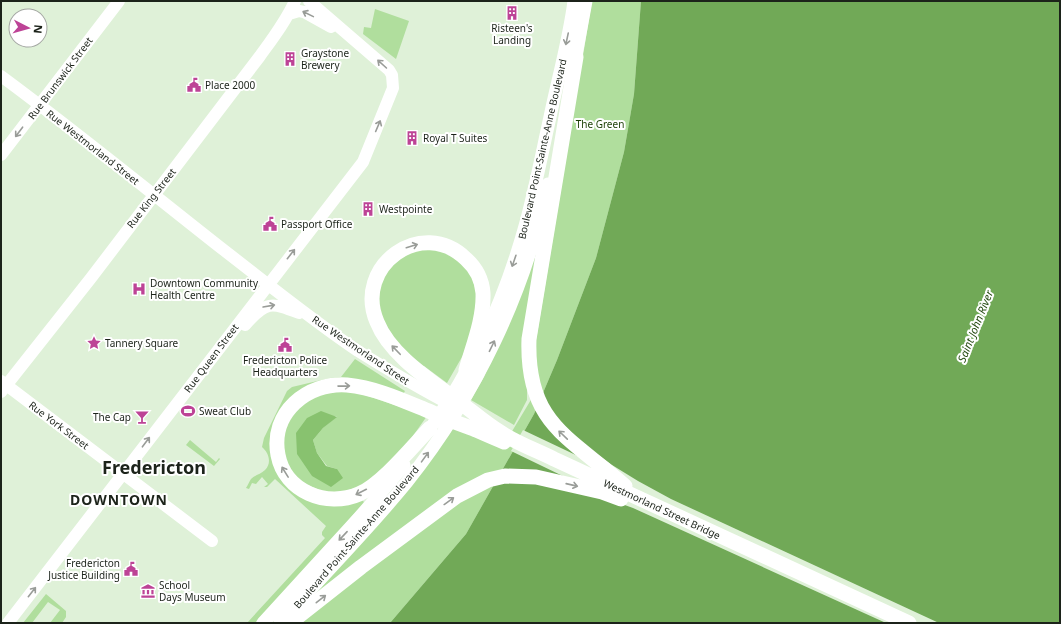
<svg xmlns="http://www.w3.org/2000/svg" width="1061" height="624" viewBox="0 0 1061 624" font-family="'Noto Sans',sans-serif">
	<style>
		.green { fill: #b0de9d; fill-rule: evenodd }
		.forest { fill: #88c26f }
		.water { fill: #71a957 }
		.pier { fill: #dff1d8 }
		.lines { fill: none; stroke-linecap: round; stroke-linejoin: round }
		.secondary { stroke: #fff; stroke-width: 12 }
		.primary { stroke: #fff; stroke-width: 13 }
		.highway { stroke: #fff; stroke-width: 15 }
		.oneway { stroke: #999c98 }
		.labels { text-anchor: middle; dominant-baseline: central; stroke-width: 4; stroke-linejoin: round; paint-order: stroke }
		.poi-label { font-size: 10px; fill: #1c231a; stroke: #fff; text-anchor: start }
		.street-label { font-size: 10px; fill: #1c231a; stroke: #fff }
		.park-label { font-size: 10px; fill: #193e03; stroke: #fff }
		.water-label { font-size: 11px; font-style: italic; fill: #264b12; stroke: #fff }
		.district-label { font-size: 14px; font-weight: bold; letter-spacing: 1px; fill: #1c231a; stroke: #fff }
		.town-label { font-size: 18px; font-weight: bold; fill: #1c231a; stroke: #fff }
	</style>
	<rect width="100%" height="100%" fill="#dff1d8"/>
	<path class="green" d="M592,1H641L634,94L624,152L596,258L557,360L534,414L466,534L390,623H297L311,599L419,476L454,427L502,448L535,393V347Z
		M375,9L409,21L396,59L363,34L364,27L371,28Z
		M542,233L527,386V400L514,425L471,400L484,377Z
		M440,248L470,269L479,303L466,350L447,383L424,366L421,368L410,360L381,322L377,294L387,267L407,251Z
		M355,359L405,391L402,396L327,382L276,427L293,489L360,498L364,502L341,529L255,623H247L325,538L322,535V532L326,526L275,479L267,487H264L268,484L262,477L256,484L252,483L249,489L246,488C248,485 249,482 251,479C255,475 261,474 265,470C272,463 269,453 262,447L264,438L287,391L292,387L330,378L341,377Z
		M350,390L427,416L396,460L369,484L331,495L296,480L281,451L287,417L318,393ZM337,416L323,428L313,440L317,453L327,466L337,469L312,476L307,418Z
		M190,440L216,462L219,458L220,459L214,466L186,445Z
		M46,594L66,611V617L62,623H50L60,610L48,602L32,623H23Z"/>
	<path class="forest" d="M321,411L337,417L323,428L313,440L317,453L326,466L337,469L343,478L331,487L312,476L297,454L296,433L307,418Z"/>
	<path class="water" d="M641,1H1060V623H390L466,534L534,414L557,360L596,258L624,152L634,94Z"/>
	<path class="pier" d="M557,419L587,447L612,465L638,481L671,499L939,623H886L633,508L608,499L569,479L511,451L523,430L580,457Z"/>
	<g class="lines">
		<path class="secondary" d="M289,14L299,11L304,12L331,27
			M1,76C77,132 151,193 225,251C269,285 312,320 358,351C390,371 422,390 455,407
			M1,155L119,1
			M245,325C266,301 271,302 299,313
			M1,381L212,541
			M1,392L91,278L260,56C273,38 286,21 295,1
			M8,623L363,162L393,88L392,75L389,70L309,1"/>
		<path class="primary" d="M574,66L586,1
			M434,423C475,364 506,295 525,226C535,190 542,153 550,117C558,78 569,40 574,1
			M263,623L367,509L404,465
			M280,623C322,576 367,531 407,482C476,395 525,293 548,184"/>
		<path class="highway" d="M576,57L529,339C526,424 570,437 625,486
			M466,370C473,345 484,319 483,293C482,280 476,268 466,259C422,216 353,266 377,322C390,355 430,380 458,401C472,411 485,423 500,432C516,443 536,450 554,459L909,623
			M430,428C412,447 382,484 359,494C327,508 285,492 278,455C270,413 307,382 347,385C377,388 404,401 431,412C445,419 461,424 476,430C485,434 494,438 504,442
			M290,623L361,567L457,496L488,480L505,476L536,477L602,492L621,499"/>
	</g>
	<defs><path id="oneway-shaft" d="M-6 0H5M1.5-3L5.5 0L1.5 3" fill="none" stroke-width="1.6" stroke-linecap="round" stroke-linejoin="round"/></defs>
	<g class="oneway">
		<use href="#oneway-shaft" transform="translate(308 14) rotate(-154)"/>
		<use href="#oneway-shaft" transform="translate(567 39) rotate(102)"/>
		<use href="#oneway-shaft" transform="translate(382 64) rotate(-138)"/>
		<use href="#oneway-shaft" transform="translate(378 126) rotate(-67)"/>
		<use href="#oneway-shaft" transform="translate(19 132) rotate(127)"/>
		<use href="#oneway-shaft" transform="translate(412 246) rotate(-17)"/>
		<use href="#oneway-shaft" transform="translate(291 254) rotate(-52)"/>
		<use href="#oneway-shaft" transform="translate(514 261) rotate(109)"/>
		<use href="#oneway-shaft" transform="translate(269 306) rotate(-10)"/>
		<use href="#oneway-shaft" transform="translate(492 346) rotate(-64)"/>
		<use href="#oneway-shaft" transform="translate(396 350) rotate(-134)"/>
		<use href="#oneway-shaft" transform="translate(344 386) rotate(-1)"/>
		<use href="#oneway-shaft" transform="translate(563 435) rotate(-136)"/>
		<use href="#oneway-shaft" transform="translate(146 442) rotate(-53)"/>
		<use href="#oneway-shaft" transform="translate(425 457) rotate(-54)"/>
		<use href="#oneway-shaft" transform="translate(285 472) rotate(-122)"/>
		<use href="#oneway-shaft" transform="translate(572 485) rotate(13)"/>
		<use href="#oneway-shaft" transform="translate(361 492) rotate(153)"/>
		<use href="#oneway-shaft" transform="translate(449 501) rotate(-36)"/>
		<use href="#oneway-shaft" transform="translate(343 536) rotate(133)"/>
		<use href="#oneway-shaft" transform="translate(32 592) rotate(-52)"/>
		<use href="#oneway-shaft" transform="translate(321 599) rotate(-38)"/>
	</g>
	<defs>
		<symbol id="building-bare" viewBox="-9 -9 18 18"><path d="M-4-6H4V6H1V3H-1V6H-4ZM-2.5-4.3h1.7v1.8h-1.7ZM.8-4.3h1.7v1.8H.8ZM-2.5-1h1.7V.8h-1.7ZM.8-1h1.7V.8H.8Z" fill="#bd4396" stroke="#fff" stroke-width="2.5" paint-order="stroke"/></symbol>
		<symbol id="civic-bare" viewBox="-9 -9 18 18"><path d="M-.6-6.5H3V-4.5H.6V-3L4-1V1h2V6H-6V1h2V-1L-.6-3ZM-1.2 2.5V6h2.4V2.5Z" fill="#bd4396" stroke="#fff" stroke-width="2.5" paint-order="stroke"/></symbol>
		<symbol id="hospital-bare" viewBox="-9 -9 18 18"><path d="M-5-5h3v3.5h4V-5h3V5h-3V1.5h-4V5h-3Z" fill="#bd4396" stroke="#fff" stroke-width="2.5" paint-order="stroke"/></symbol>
		<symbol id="sight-bare" viewBox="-9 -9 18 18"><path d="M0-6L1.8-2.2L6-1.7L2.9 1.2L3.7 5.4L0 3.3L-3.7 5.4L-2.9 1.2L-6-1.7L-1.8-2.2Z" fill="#bd4396" stroke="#fff" stroke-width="2.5" paint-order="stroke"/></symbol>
		<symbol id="stadium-bare" viewBox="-9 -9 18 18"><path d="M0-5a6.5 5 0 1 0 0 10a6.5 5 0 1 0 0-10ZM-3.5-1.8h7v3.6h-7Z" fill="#bd4396" stroke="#fff" stroke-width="2.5" paint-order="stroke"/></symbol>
		<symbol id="bar-bare" viewBox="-9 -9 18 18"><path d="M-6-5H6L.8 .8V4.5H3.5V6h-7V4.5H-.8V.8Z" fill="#bd4396" stroke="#fff" stroke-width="2.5" paint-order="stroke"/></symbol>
		<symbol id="museum-bare" viewBox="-9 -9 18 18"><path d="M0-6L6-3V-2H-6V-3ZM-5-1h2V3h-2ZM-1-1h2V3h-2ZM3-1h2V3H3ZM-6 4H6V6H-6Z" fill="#bd4396" stroke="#fff" stroke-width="2.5" paint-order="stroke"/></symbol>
	</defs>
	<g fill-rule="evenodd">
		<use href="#building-bare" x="502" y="3" width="20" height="20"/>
		<use href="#building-bare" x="280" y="49" width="20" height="20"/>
		<use href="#civic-bare" x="184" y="75" width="20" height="20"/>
		<use href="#building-bare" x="402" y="128" width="20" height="20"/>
		<use href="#building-bare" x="358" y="199" width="20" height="20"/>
		<use href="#civic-bare" x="260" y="214" width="20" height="20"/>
		<use href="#hospital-bare" x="129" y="279" width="20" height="20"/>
		<use href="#sight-bare" x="84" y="333" width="20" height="20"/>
		<use href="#civic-bare" x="275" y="335" width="20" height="20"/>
		<use href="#stadium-bare" x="178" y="401" width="20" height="20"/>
		<use href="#bar-bare" x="132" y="407" width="20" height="20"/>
		<use href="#civic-bare" x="121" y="559" width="20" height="20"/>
		<use href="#museum-bare" x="138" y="581" width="20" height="20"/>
	</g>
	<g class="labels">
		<g class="poi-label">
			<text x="512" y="28" text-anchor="middle">Risteen's<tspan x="512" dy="12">Landing</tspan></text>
			<text x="301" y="53">Graystone<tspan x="301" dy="12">Brewery</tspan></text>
			<text x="205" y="85">Place 2000</text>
			<text x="423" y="138">Royal T Suites</text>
			<text x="379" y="209">Westpointe</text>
			<text x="281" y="224">Passport Office</text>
			<text x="150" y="283">Downtown Community<tspan x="150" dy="12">Health Centre</tspan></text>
			<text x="105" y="343">Tannery Square</text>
			<text x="285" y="360" text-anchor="middle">Fredericton Police<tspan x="285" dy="12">Headquarters</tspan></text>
			<text x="199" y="411">Sweat Club</text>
			<text x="131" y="417" text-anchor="end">The Cap</text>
			<text x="120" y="563" text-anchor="end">Fredericton<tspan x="120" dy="12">Justice Building</tspan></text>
			<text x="159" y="585">School<tspan x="159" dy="12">Days Museum</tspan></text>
		</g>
		<g class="street-label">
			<text transform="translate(60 78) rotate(-53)">Rue Brunswick Street</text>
			<text transform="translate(93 147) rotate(38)">Rue Westmorland Street</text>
			<text transform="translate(542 149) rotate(-77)">Boulevard Point-Sainte-Anne Boulevard</text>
			<text transform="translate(151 198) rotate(-52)">Rue King Street</text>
			<text transform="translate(361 350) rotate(34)">Rue Westmorland Street</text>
			<text transform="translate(211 358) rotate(-53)">Rue Queen Street</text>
			<text transform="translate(59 425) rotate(37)">Rue York Street</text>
			<text transform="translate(662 509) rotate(25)">Westmorland Street Bridge</text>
			<text transform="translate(356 537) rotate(-49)">Boulevard Point-Sainte-Anne Boulevard</text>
		</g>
		<g class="park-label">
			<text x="600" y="124">The Green</text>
		</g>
		<g class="water-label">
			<text transform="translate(975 326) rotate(-68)">Saint John River</text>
		</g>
		<g class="district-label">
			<text x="119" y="499">DOWNTOWN</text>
		</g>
		<g class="town-label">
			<text x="154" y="467">Fredericton</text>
		</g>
	</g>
	<rect width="1061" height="624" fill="none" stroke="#1c231a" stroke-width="4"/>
	<g transform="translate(28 28) rotate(96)"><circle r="19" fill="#ffffff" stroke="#a4a7a3"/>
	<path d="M0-3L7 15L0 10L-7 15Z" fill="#bd4396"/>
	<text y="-6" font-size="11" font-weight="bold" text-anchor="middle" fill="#1c231a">N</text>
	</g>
</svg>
